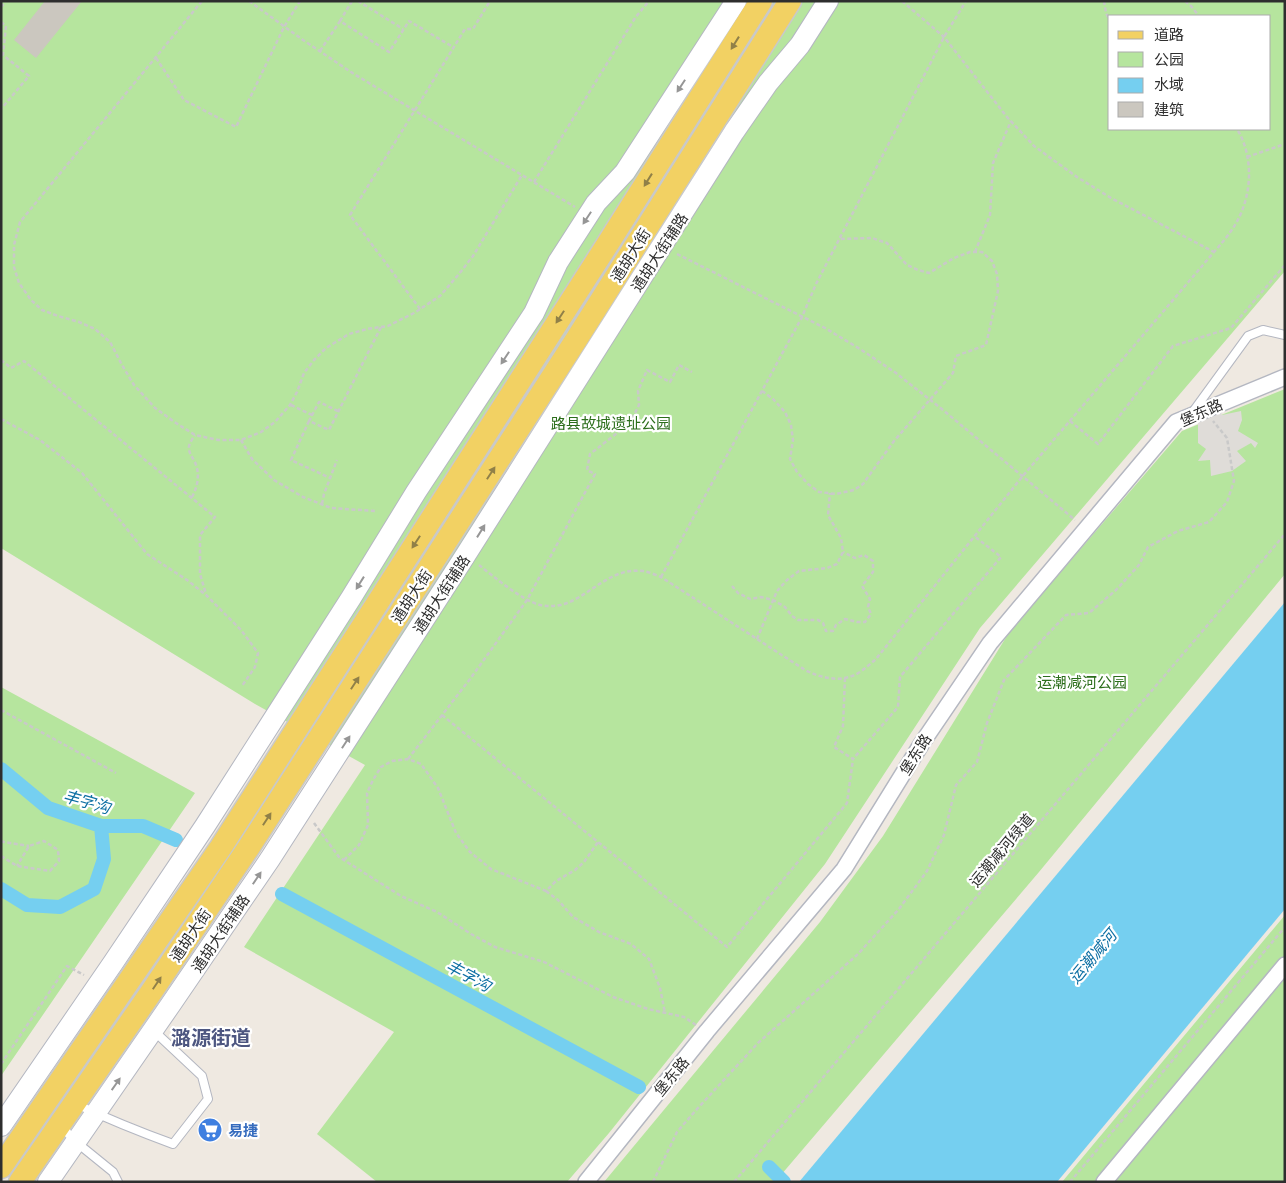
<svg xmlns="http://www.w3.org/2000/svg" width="1286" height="1183" viewBox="0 0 1286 1183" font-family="Commissioner,'Noto Sans SC',sans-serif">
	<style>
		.green { fill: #b6e59e; fill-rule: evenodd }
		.plaza { fill: #dfdcd8 }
		.water { fill: #75cff0 }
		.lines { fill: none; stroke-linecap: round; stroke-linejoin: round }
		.canal { stroke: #75cff0; stroke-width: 14 }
		.building { fill: #cbc7bf }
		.lane-casing { stroke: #b4b7c1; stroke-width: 10 }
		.street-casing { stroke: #b4b7c1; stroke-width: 18 }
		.secondary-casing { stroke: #b4b7c1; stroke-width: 22 }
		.primary-casing { stroke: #c9c9c9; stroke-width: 25 }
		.path { stroke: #c9c9c9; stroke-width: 2.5; stroke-dasharray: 4 2.5; stroke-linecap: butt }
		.lane { stroke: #fff; stroke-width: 8 }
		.street { stroke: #fff; stroke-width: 15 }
		.secondary { stroke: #fff; stroke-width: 20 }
		.primary { stroke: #f2d163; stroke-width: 22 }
		.oneway { fill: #908048 }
		.oneway2 { fill: #969696 }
		.labels { text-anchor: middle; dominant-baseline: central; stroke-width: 4.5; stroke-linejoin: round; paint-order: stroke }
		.street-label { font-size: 15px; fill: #2e2e2e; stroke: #fff }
		.park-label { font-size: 15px; fill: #2c6e1b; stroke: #fff }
		.shop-label { font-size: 15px; font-weight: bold; fill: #366cbe; stroke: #fff; text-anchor: start }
		.water-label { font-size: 16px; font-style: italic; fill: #0d6fa3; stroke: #fff }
		.district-label { font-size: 20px; font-weight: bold; fill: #4d5680; stroke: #fff }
	</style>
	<rect width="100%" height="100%" fill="#efe9e1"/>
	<path class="green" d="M1,1H1285V271L980,628L825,864L609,1133L567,1182H377L317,1134L394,1032L244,947L365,765L255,704L1,548ZM1110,16H1270V129H1110Z
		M1285,389V574L1039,872L775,1182H604L820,922L883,836L1010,631L1182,431Z
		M1,687L195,793L1,1076Z
		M1285,915V1182H1062Z"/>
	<path class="plaza" d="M1218,405L1222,415L1241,411L1242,420L1238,431L1258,443L1255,448L1251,443L1237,451L1246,461L1232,471L1211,476L1210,460L1198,461L1206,449L1198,443V424L1194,414Z"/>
	<path class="water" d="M1285,602V909L1057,1182H799Z"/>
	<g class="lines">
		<path class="canal" d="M1,769L48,808L101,826H143L176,840
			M1,889L27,905L60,907L94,889L104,859L101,826
			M282,894L639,1087
			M769,1167L784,1182"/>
	</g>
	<path class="building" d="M45,1H82L36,58L14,40Z"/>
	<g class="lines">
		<defs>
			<path id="lane" d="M1192,413L1248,336L1263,330L1285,335
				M76,1104C108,1119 140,1132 173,1144L208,1099L202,1076L154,1031
				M61,1126L76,1142L113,1172L118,1182"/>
			<path id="street" d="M586,1182L707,1031L844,869L922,743L990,643L1176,422L1285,377
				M1104,1182L1285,965"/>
			<path id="secondary" d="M1,1126L113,963L205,826L351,598L416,492L534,313L558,262L596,203L625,172L736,1
				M48,1182L171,1004L270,859L465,556L734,132L768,83L800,45L828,1"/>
			<path id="primary" d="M1,1167L221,847L607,245L761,1
				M20,1182L152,991L249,847L576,340L790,1"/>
		</defs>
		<use href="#lane" class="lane-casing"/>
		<use href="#street" class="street-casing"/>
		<use href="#secondary" class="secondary-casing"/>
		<use href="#primary" class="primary-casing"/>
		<path class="path" d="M202,1L20,222L14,245V267L19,283L31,300L42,310L58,316L79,322L95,329L110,342L122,365L134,385L155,408L176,423L195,435L218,440H241L261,432L275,422L290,405L297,392L304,373L314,360L326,348L349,334L367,329L388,326L414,313L440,296L459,274L473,256L522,175
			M249,1L303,40L354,74L575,207
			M358,1L403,29
			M902,1L944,37L1007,117L1034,146L1077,177L1111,198L1214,252
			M1104,1L1106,13L1110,21
			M1185,1L1191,6L1199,16
			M1,7L6,1
			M340,21L352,1
			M1,22L6,26L3,55L29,76L1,109
			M320,51L340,21L389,52L409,21L453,47
			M156,58L184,100L236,127L284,27L300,1
			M1247,157L1285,144
			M534,182L635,18L649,1
			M975,252L990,215L993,163L1011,121
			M677,254L825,328L860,349L896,373L943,410L1075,520
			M420,309L350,215L415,110L465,29H473L490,1
			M1,360L11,368L24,361L215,517L200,535V574L206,594
			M762,391L773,399L785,412L791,425L793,440L790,459L797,472L808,484L819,492L836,494L854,490L863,484L894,441L953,373L956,356L986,345L998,291L997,274L992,261L982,252H970L954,258L929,273L918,270L907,265L887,243L872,238L840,239
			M291,405L312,415
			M338,411L319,402L309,421L329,430L381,327
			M1,419L40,440L82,473L147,554L187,580L206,595L241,630L258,653L255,667L242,686
			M309,421L291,460L330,478
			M1070,421L1098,444L1173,346L1231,328L1285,265
			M241,440L252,459L274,480L303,497L331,508L375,511
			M192,497C197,488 200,476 196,465C194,458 188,454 189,446C190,442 193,438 195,435
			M322,504L324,494L337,460
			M479,565C494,577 523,601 540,605C581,614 601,566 643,571C649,572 656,575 661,577L805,670C823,679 843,683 860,672C866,668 871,663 876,659L1022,477L1214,252C1221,244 1228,236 1233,228C1252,200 1255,158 1237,129
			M661,577L802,317L816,284L944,37L966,1
			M732,586L738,593L750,599L761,597L773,600L785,607L792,616L798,620H818L823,623L826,631H833L836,625L845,619L857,622H865L871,614L868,607L870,599L862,586L873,572V561L864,555L855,558L843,552
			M757,639L777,591L787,580L799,571L827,568L837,564L843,552L841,538L828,515L830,493
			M845,678L843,726L834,747L853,759L898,707L900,677L1001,557L974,536
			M1,710L116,773
			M442,715L727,947L847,803L853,759
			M408,759L470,679L527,600L595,474L587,470L590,454L630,423L639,405L638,391L647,370L670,382L679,365L692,372
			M314,823L339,857L401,896L437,912L471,934L495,947L544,962L613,997L648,1009L684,1017L696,1025
			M1,841L4,842L29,846
			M1,856L17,866L50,871L59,861L58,850L44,841L29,846L17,866
			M344,860L359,845L368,825L367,793L373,780L381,767L392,761L408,759L421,764L438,788L456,833L470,852L491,869L546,891L556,881L575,870L584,862L598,842
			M546,891L558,900L573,917L599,932L631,944L649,959L660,988L665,1013
			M1,1064L67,966L84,975
			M653,1182L677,1132L697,1109L758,1043L858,954L899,909L927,871L944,835L956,785L977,762L987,723L1004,680L1066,615L1089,613L1116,590L1139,565L1148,547L1178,531L1209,522L1227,502L1234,481L1227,438L1213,421
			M734,1182L1285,534
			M1070,1182L1285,927"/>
		<use href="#lane" class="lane"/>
		<use href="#street" class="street"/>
		<use href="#secondary" class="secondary"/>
		<use href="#primary" class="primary"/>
	</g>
	<defs><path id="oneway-solid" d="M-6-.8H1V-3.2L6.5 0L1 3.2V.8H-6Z" transform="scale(1.25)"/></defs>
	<g class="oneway">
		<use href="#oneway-solid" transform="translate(735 43) rotate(122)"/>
		<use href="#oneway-solid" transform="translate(648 180) rotate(122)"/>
		<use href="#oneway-solid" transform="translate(560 317) rotate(123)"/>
		<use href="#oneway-solid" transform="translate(491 473) rotate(-57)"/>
		<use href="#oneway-solid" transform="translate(416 542) rotate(123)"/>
		<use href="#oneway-solid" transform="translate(355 683) rotate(-57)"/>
		<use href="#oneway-solid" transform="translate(267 819) rotate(-57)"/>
		<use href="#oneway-solid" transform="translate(157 983) rotate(-56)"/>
	</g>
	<g class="oneway2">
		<use href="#oneway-solid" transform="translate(681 86) rotate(123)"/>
		<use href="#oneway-solid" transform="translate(587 218) rotate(123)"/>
		<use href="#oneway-solid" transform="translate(505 358) rotate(123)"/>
		<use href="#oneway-solid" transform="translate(481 531) rotate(-58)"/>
		<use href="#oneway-solid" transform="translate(360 583) rotate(122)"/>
		<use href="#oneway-solid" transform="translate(346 742) rotate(-57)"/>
		<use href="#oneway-solid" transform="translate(257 878) rotate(-56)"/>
		<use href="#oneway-solid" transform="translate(116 1084) rotate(-55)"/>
	</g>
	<defs>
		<symbol id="supermarket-disc" viewBox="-11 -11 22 22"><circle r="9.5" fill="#3f7fe0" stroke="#fff"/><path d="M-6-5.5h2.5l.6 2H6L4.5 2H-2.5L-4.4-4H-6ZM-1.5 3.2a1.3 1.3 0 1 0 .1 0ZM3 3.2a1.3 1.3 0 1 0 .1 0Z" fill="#fff"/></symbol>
	</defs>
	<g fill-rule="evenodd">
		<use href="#supermarket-disc" x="196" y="1116" width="28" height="28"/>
	</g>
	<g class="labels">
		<g class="street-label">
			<text transform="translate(659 252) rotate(-57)">通胡大街辅路</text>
			<text transform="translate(630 255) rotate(-58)">通胡大街</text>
			<text transform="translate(1201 412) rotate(-24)">堡东路</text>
			<text transform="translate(441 594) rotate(-57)">通胡大街辅路</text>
			<text transform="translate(411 596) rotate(-57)">通胡大街</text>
			<text transform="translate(915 754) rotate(-58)">堡东路</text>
			<text transform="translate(1001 850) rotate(-50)">运潮减河绿道</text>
			<text transform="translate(220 933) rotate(-56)">通胡大街辅路</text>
			<text transform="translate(190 935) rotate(-56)">通胡大街</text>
			<text transform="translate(671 1076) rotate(-51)">堡东路</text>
		</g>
		<g class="park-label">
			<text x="611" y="423">路县故城遗址公园</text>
			<text x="1082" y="682">运潮减河公园</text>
		</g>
		<g class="shop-label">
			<text x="228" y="1130">易捷</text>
		</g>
		<g class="water-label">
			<text transform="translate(87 801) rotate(16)">丰字沟</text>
			<text transform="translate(1092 956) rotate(-50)">运潮减河</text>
			<text transform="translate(469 975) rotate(28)">丰字沟</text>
		</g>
		<g class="district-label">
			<text x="211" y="1037">潞源街道</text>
		</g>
	</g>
	<rect width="1286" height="1183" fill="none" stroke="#2e2e2e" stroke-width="5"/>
	<rect x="1108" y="15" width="162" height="115" fill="#ffffff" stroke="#ababab"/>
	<rect x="1118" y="31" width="25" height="8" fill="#f2d163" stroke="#ababab"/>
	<text x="1154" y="40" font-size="15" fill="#2e2e2e">道路</text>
	<rect x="1118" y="52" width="25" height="15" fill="#b6e59e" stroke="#ababab"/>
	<text x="1154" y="65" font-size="15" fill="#2e2e2e">公园</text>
	<rect x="1118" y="78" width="25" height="15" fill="#75cff0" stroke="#ababab"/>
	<text x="1154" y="90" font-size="15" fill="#2e2e2e">水域</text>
	<rect x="1118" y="102" width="25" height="15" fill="#cbc7bf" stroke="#ababab"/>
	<text x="1154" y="115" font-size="15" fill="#2e2e2e">建筑</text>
</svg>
